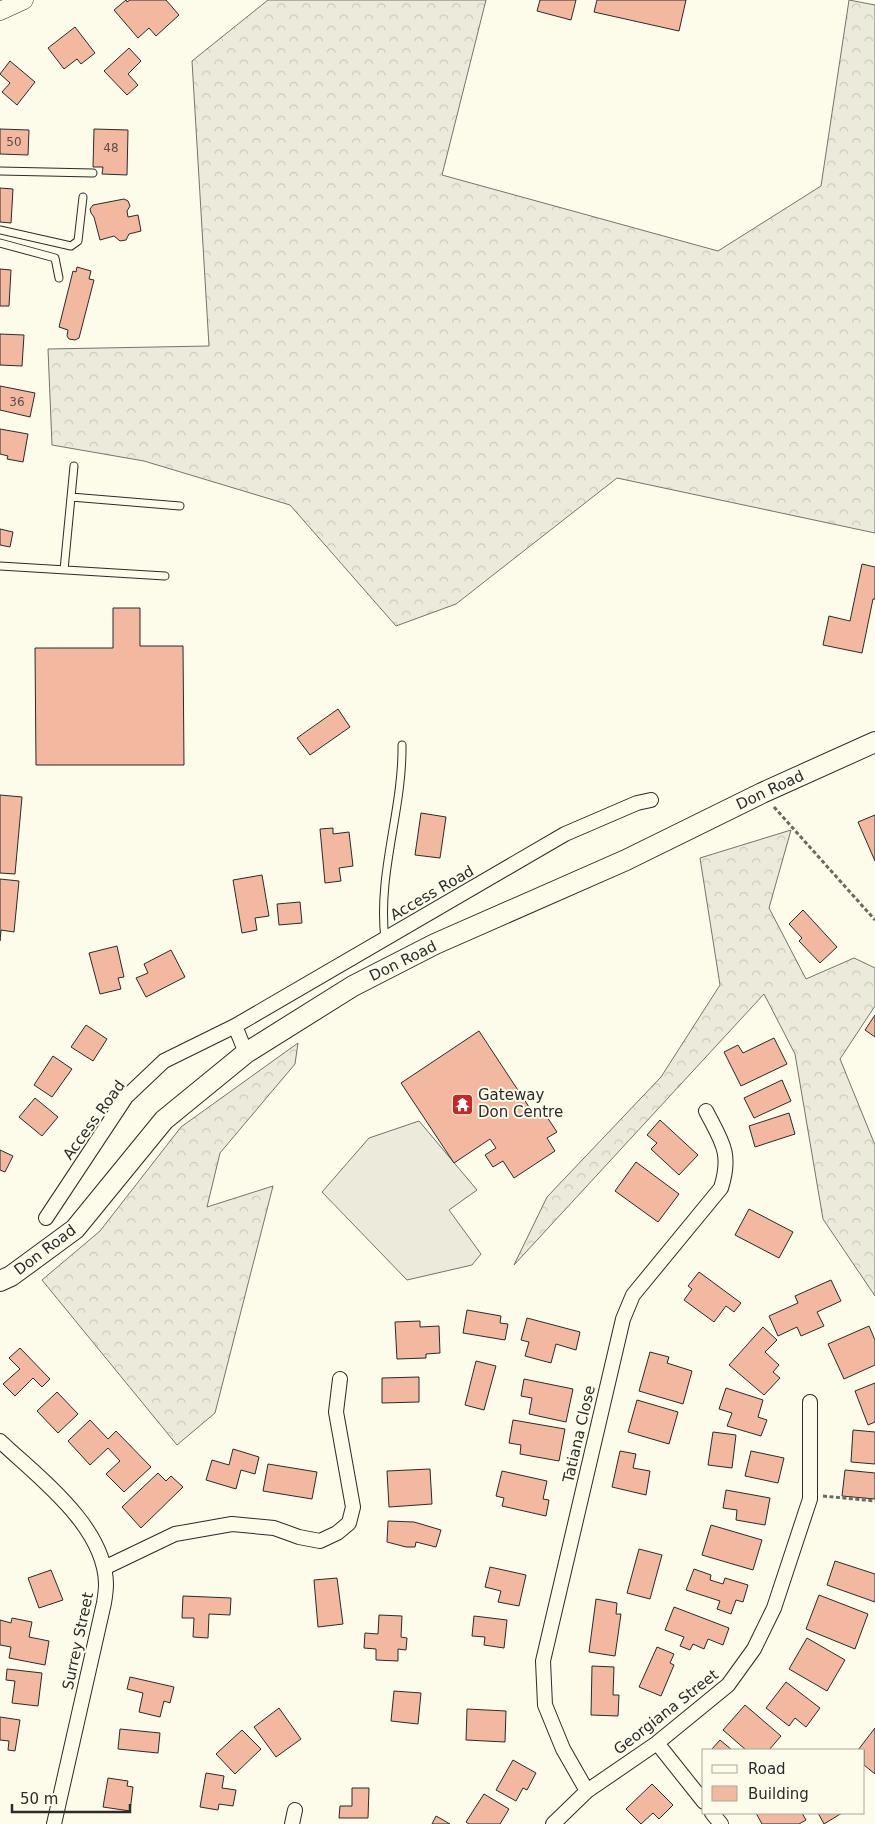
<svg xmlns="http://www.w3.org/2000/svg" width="875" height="1824" viewBox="0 0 875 1824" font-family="'DejaVu Sans',sans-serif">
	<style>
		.forest { fill: url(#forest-crowns); stroke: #74746e }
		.parking { fill: #eceadb; stroke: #74746e }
		.building { fill: #f2b8a0; stroke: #2b2b2b }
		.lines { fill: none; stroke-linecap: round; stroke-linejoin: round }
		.service-casing { stroke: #2b2b2b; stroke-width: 9 }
		.minor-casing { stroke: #2b2b2b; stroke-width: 16 }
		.tertiary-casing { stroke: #2b2b2b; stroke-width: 19 }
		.secondary-casing { stroke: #2b2b2b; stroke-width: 22 }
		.path { stroke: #6a6964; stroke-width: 3; stroke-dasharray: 4 2.5; stroke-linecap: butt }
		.service { stroke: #fdfbea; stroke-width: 7 }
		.minor { stroke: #fdfbea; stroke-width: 14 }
		.tertiary { stroke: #fdfbea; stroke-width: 18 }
		.secondary { stroke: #fdfbea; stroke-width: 20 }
		.labels { text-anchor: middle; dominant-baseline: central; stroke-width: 4; stroke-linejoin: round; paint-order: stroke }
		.number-label { font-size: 12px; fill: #5d4e48 }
		.street-label { font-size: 15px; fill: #2b2b2b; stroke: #fdfbea }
		.poi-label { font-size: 15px; fill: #2b2b2b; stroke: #fdfbea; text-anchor: start }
	</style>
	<defs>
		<pattern id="forest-crowns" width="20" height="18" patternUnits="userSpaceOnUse" patternTransform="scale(1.25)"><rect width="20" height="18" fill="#ecebdb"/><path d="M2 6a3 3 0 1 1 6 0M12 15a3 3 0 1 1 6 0" fill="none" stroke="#cbcabc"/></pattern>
	</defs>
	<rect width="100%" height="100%" fill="#fdfbea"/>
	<path class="forest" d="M268,0H486L442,175L718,251L821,186L849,0L875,5V533L617,478L456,604L396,626L290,505L144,461L52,445L48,349L209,346L192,61Z
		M791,830L769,908L806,979L854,958L875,968V1006L840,1059L875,1145V1296L823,1219L795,1054L764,994L514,1265L547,1197L661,1077L720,985L700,858Z
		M298,1043L295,1064L220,1153L207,1207L273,1186L215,1413L177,1445L42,1280L100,1231L181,1127Z"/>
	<path class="parking" d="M419,1121L477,1190L449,1210L481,1254L472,1265L407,1280L322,1192L369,1138Z"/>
	<path class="building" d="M126,0L127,2L130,0H166L179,15L156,36L149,28L138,38L114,10Z
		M540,0H576L571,20L537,11Z
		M597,0H686L679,31L594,12Z
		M75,27L95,53L81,64L77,59L64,69L48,48Z
		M129,48L141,61L128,74L138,85L127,95L104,71Z
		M10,61L35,82L17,105L2,92L10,83L0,74Z
		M0,129L29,130L28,155L0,154Z
		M94,129L128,130L127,175L102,174L103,167H93Z
		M0,188L13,189L11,223L0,222Z
		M124,199L128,201L130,206L127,211L128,217L138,215L141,231L129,234L126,240L120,241L114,236L100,240L94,217L91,213L90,209L93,205Z
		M77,267L91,271L89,279L94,280L79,338L75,340L69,339L67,336L68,330L59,327L73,271L76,272Z
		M0,269L11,270L9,306H0Z
		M0,334L24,335L22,366L0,365Z
		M0,386L35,393L30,417L0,410Z
		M0,429L28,434L23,462L7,459L8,456L0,454Z
		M0,529L13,532L10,547L0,545Z
		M862,564L875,567V599H873L862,653L823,645L829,616L850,621Z
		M113,608H140V646H183L184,765H36L35,648H113Z
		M338,709L350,727L310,755L297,738Z
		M0,795L22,797L15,874L0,873Z
		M421,813L446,817L440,858L415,855Z
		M875,815V861L858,822Z
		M333,828V834L349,832L353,866L339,868L341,881L325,883L320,829Z
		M262,875L269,916L255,918L257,930L242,933L233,880Z
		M0,879L19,881L14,932L1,930L0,941Z
		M300,902L302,923L279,925L277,904Z
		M803,910L837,947L820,963L799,941L802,938L789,924Z
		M117,946L124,977L118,978L121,989L100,994L89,953Z
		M171,950L185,977L146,997L136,978L148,973L144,964Z
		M875,1015V1037L865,1030Z
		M86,1025L107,1039L93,1061L71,1047Z
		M479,1031L535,1116L543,1111L557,1132L547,1138L555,1151L514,1178L503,1161L493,1167L485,1155L496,1148L490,1139L454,1163L401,1083Z
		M774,1038L787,1064L741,1086L724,1052L738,1045L743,1053Z
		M53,1056L72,1069L52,1097L34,1085Z
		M782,1080L791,1101L754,1118L744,1098Z
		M35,1098L58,1117L42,1136L19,1117Z
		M789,1113L795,1134L755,1147L749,1126Z
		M660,1120L698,1155L679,1175L651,1149L657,1143L647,1135Z
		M0,1150L13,1156L5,1172L0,1170Z
		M636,1162L679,1194L658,1222L615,1191Z
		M749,1209L793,1232L779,1258L735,1235Z
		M699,1272L741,1303L734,1312L726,1306L714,1322L684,1300L692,1289L688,1286Z
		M831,1280L841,1301L817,1312L824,1326L801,1336L797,1327L778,1336L769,1316L798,1303L795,1296Z
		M467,1310L501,1316L500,1323L508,1324L505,1340L463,1333Z
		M527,1318L580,1332L576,1350L556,1344L551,1363L525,1356L529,1342L521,1340Z
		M420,1321V1327L439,1326L440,1353L426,1354V1358L397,1359L395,1322Z
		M869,1326L875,1340V1365L844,1379L828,1344Z
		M763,1327L777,1340L765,1352L779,1365L773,1372L780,1378L764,1395L729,1365Z
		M20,1348L50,1379L42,1387L33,1378L15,1396L3,1384L20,1369L9,1358Z
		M650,1352L669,1357L667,1363L692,1371L683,1404L639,1391Z
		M476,1361L496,1366L484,1410L465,1405Z
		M419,1377V1402L382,1403V1378Z
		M524,1379L573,1389L566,1422L529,1414L532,1398L521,1396Z
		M875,1383V1422L868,1425L855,1391Z
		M726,1388L763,1400L758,1417L767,1420L761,1436L727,1426L732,1413L719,1409Z
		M57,1392L78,1414L58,1433L37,1411Z
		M637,1400L678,1412L669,1444L628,1432Z
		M90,1420L108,1439L116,1431L151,1467L124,1492L106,1474L120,1461L108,1448L90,1465L68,1441Z
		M513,1420L565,1429L559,1461L520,1454L521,1445L509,1443Z
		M853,1430L875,1432V1464L851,1462Z
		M713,1432L736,1435L732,1468L708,1465Z
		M233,1449L259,1457L255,1474L241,1470L236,1489L206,1480L212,1460L229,1465Z
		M620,1451L636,1454L633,1468L650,1471L646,1495L612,1487Z
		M751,1451L784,1458L778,1483L745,1476Z
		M268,1464L317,1472L312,1499L263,1491Z
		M430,1469L432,1504L389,1507L387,1471Z
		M845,1470L875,1473V1499L842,1496Z
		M502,1471L547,1481L543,1499L549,1500L546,1516L502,1506L504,1498L496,1496Z
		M158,1473L166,1481L171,1476L183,1487L141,1528L122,1507Z
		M726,1490L770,1498L765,1525L736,1520L737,1510L723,1508Z
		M388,1521L414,1522L441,1530L436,1547L416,1542L415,1547H406L387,1542Z
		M711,1525L762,1540L753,1570L702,1555Z
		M639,1549L662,1555L650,1599L627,1593Z
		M835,1561L875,1574V1602L827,1585Z
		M490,1567L526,1575L519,1606L498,1602L501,1591L485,1587Z
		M694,1569L711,1575L710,1580L723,1584L725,1578L748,1585L743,1602L736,1600L731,1614L717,1609L720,1601L686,1590Z
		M51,1570L63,1600L39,1608L28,1578Z
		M337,1578L343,1624L318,1627L314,1580Z
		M819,1595L868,1614L855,1649L806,1629Z
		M183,1596L231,1598L230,1615L209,1614L208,1638L193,1637L194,1618H182Z
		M596,1599L617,1603L616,1614H621L615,1656L589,1652Z
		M674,1607L729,1628L723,1645L708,1639L704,1649L693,1644L690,1650L680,1646L684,1637L665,1630Z
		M379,1615L402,1616L401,1637L407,1638L406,1650L398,1649V1661L376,1660V1649L364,1648L365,1633L378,1634Z
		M474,1616L507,1620L504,1648L484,1645L485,1637L472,1636Z
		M12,1618L32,1622L29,1637L49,1641L45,1665L9,1658L11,1647L0,1645V1620L11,1623Z
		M807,1638L845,1660L827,1691L789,1669Z
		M657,1647L674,1654L670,1663L674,1665L661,1696L639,1687Z
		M592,1666L614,1667L613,1695H619L618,1716L591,1715Z
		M7,1669L42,1673L38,1706L12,1703L15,1681L6,1680Z
		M130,1677L174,1687L170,1703L164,1701L160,1717L139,1712L143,1693L127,1689Z
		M786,1682L820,1708L806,1727L795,1718L789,1726L766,1708Z
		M394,1691L421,1693L418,1724L391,1721Z
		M745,1705L781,1736L769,1750H746L723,1730Z
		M279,1708L301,1739L276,1757L254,1727Z
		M467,1709L506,1711L505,1742L466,1740Z
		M0,1717L20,1720L15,1751L8,1750L9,1741L0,1740Z
		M875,1728V1774L864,1765V1750H858Z
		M120,1729L160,1733L158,1753L118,1749Z
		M242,1730L261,1749L235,1774L216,1754Z
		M720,1740L732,1750H711Z
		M513,1760L536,1773L527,1790L523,1788L516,1801L496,1790Z
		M206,1773L224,1776L222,1788L236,1790L233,1806L219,1804L218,1810L200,1807Z
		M108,1778L128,1781L127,1786L133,1787L130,1811L103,1807Z
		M652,1784L673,1805L659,1819L653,1813L641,1824L626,1809Z
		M352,1788H369L368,1818H339L340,1806H352Z
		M484,1794L509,1809L500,1824H469L466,1822Z
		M756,1813H802L806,1820L799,1824H762Z
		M818,1813H842L824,1824Z
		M436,1816L450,1824H432Z"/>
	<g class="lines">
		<defs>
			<path id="service" d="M0,171L93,173
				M0,230L71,246L78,241L83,197
				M0,243L55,258L59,278
				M71,497L180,506
				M0,566L165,576
				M64,570L74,466
				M385,939C377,874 403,810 402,745"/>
			<path id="minor" d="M235,1026L246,1053
				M46,1218L126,1097L164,1061L235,1026L565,834L637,803L651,800
				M0,1441C39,1478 105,1526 106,1584C106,1590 105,1597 104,1603L54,1824
				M104,1568L175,1534L232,1524L274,1528L299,1537L320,1541L337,1533L349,1523L353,1507L336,1412L340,1379
				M657,1743L704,1802
				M587,1791L563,1749L545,1705L543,1661L623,1319L633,1295L721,1188C732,1153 722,1142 706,1111
				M712,1813L721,1824
				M292,1824L295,1810
				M553,1824L587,1791L657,1743L728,1685L754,1649L774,1608L810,1499V1402"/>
			<path id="tertiary" d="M0,11L24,0"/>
			<path id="secondary" d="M0,1281L11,1276L75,1229L164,1120L246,1053L353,986L435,944L626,860L762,793L875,742"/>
		</defs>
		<use href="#service" class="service-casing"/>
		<use href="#minor" class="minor-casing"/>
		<use href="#tertiary" class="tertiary-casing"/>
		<use href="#secondary" class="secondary-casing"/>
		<path class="path" d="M774,807L875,920
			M823,1496L875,1501"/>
		<use href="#service" class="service"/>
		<use href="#minor" class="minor"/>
		<use href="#tertiary" class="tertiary"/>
		<use href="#secondary" class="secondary"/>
	</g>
	<defs>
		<symbol id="temple-square" viewBox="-11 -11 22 22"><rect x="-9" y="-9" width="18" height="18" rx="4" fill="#c62828" stroke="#fdfbea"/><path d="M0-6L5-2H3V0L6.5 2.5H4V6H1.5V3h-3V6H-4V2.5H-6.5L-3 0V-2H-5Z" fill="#fff"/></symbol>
	</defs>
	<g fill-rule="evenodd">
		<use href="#temple-square" x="450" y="1092" width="25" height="25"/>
	</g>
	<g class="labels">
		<g class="number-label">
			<text x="14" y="142">50</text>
			<text x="111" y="148">48</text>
			<text x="17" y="402">36</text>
		</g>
		<g class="street-label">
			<text transform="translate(770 790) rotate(-25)">Don Road</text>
			<text transform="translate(432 893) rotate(-30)">Access Road</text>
			<text transform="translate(403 961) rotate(-26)">Don Road</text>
			<text transform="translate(94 1120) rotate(-54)">Access Road</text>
			<text transform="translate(45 1250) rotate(-37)">Don Road</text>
			<text transform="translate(579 1434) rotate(-77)">Tatiana Close</text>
			<text transform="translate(78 1641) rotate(-78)">Surrey Street</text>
			<text transform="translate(666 1712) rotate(-38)">Georgiana Street</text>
		</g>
		<g class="poi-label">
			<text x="478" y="1095">Gateway<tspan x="478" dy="17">Don Centre</tspan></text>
		</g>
	</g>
	<rect x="702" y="1749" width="162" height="65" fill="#fdfbea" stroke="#a9a89e"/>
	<rect x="712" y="1765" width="25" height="8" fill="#fdfbea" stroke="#a9a89e"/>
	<text x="748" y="1774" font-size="15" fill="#2b2b2b">Road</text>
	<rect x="712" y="1786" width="25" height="15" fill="#f2b8a0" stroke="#a9a89e"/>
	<text x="748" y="1799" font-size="15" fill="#2b2b2b">Building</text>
	<path d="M12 1804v8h118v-8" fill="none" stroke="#2b2b2b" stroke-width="2.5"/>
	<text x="20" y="1804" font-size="15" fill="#2b2b2b" stroke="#fdfbea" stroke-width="4" paint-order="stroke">50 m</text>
</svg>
